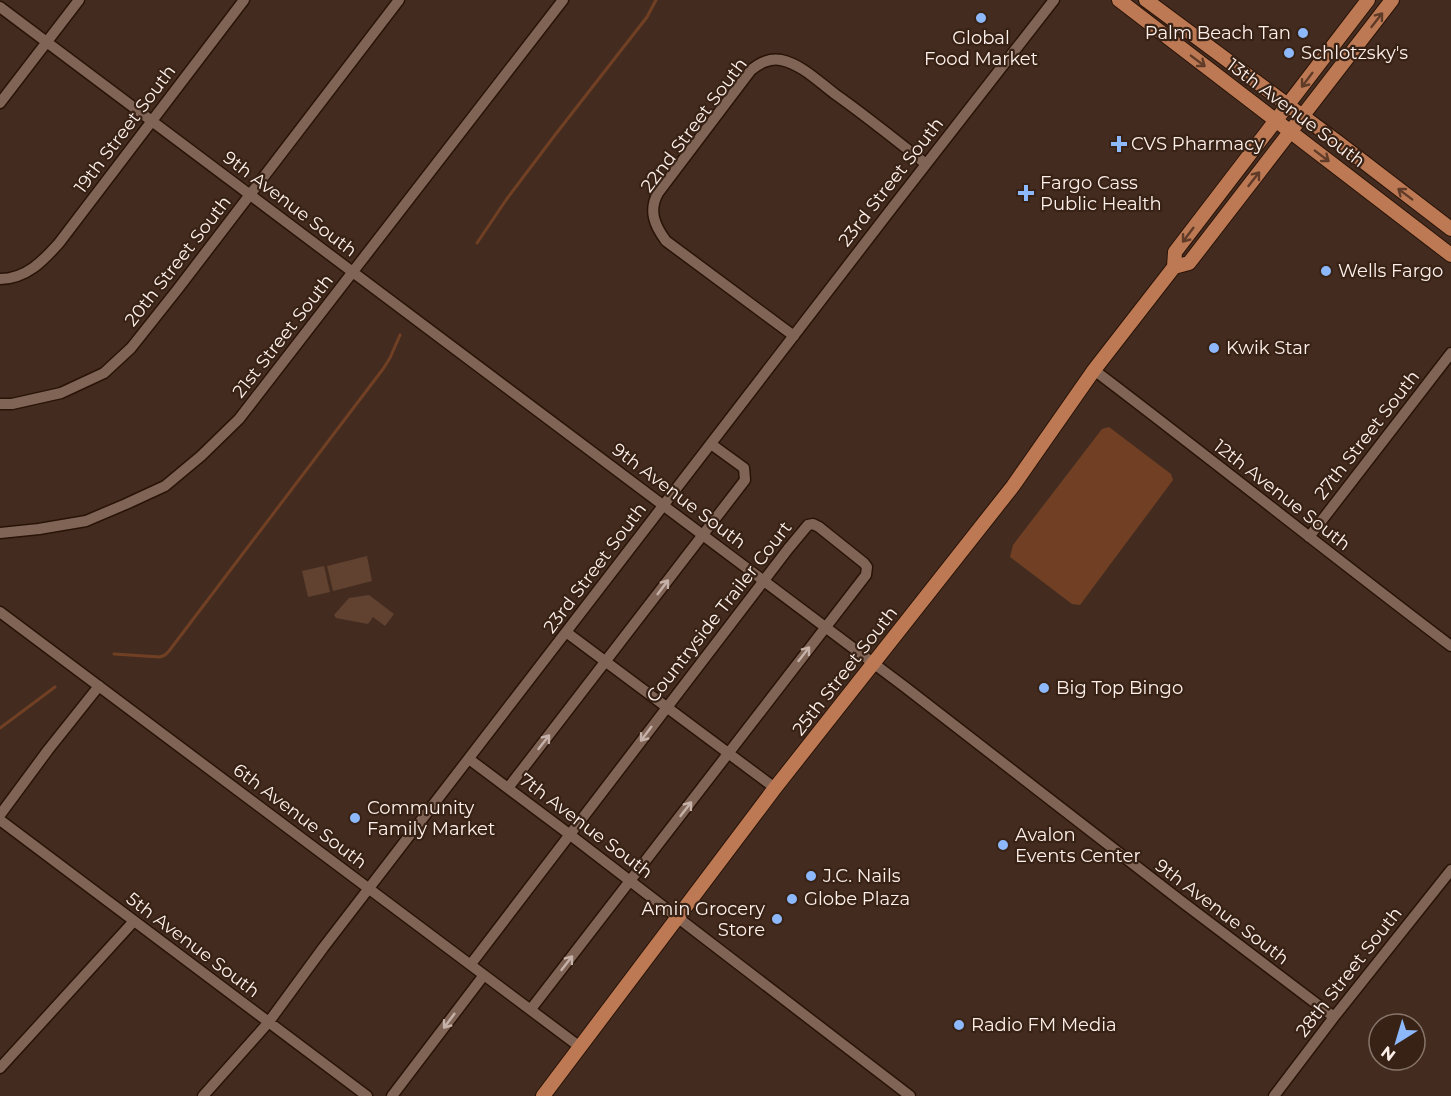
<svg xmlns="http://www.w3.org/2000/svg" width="1451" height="1096" viewBox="0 0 1451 1096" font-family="Montserrat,sans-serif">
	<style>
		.green { fill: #614130 }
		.water { fill: #714024 }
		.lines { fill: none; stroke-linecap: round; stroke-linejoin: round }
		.stream { stroke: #714024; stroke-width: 3 }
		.minor-casing { stroke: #291307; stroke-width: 13 }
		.major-casing { stroke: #291307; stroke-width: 16 }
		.minor { stroke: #806557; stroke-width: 10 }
		.major { stroke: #bc7954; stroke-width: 14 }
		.oneway { stroke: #603c28 }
		.oneway2 { stroke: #c5b1a8 }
		.poi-dot { fill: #8db9fc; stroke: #382215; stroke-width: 2 }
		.labels { text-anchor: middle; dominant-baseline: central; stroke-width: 4.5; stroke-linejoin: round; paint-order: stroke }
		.poi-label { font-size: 18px; fill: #fdf0ea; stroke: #382215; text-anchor: start }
		.street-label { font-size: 18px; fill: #fdf0ea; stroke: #382215 }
	</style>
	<rect width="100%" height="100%" fill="#432c1f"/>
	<path class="green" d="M367,556L372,581L333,591L327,566Z
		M324,566L330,592L308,597L302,571Z
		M369,595L394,614L385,626L373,617L368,624L336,618L334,615L349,598Z"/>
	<path class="water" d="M1109,427L1171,474L1173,480L1080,605L1072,604L1010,557L1013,545L1102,429Z"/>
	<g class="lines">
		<path class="stream" d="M477,243L506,200L555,135L647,17L656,0
			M114,654L160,657L165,655L169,651L383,369L390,358L400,335
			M0,728L55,687"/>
		<defs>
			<path id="minor" d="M0,7L905,687L1181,901L1334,1017
				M0,103L79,0
				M0,279C26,279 43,261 59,243L244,0
				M794,336L666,241C655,226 648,211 658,193L751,70C760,63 769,58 781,60C801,64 819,82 835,94C866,116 896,140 926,164
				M1094,370C1214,461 1331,555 1451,646
				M0,404H12L61,393L104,373L131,348L177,290L399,0
				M0,533L39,529L86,521L126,504L165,486L201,456L239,419L563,0
				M1309,537L1451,353
				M0,612L580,1047
				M566,632L775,788
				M469,759L569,834L910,1096
				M508,788L745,480L744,468L711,444
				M0,815L48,750L99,686
				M0,820L367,1096
				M471,964L788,549L808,525L813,524L819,527L864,563L867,567L866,575L531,1009
				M0,1068L134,921
				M203,1096L268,1023L323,948L892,208L1054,0
				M392,1096L484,975
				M1274,1096L1334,1017L1451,870"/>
			<path id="major" d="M1119,0L1451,255
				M1146,0L1339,143L1451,229
				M1174,267L1189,263L1392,0
				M543,1096L775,788L1013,486L1094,370L1174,267L1175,252L1368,0"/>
		</defs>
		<use href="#minor" class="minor-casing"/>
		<use href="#major" class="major-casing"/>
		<use href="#minor" class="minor"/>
		<use href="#major" class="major"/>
	</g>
	<defs><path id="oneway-shaft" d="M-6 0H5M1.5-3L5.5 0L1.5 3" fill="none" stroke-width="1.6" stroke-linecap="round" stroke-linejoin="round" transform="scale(1.5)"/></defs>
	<g class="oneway">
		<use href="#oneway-shaft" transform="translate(1377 20) rotate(-52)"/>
		<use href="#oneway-shaft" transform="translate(1198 61) rotate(37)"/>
		<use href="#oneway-shaft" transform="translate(1307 80) rotate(127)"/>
		<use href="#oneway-shaft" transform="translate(1322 156) rotate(37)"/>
		<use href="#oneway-shaft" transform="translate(1254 179) rotate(-52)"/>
		<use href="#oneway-shaft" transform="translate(1405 194) rotate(-143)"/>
		<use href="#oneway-shaft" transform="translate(1188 235) rotate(127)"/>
	</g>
	<g class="oneway2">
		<use href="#oneway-shaft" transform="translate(663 587) rotate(-53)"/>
		<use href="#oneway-shaft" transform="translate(804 654) rotate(-52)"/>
		<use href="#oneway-shaft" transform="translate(646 734) rotate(127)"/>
		<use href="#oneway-shaft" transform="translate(544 742) rotate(-52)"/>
		<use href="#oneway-shaft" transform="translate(686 809) rotate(-52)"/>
		<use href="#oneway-shaft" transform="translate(567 963) rotate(-52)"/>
		<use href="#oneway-shaft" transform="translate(449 1021) rotate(127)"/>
	</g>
	<g class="poi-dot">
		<circle cx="981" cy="18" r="6"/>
		<circle cx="1303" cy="33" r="6"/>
		<circle cx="1289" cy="53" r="6"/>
		<path d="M1116 135h6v6h6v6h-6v6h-6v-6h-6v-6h6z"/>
		<path d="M1023 184h6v6h6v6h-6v6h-6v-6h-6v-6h6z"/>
		<circle cx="1326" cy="271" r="6"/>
		<circle cx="1214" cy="348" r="6"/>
		<circle cx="1044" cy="688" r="6"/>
		<circle cx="355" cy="818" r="6"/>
		<circle cx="1003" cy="845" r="6"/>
		<circle cx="811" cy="876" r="6"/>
		<circle cx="792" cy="899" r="6"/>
		<circle cx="777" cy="919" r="6"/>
		<circle cx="959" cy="1025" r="6"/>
	</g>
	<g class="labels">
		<g class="poi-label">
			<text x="1291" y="33" text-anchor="end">Palm Beach Tan</text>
			<text x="981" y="38" text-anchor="middle">Global<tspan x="981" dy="21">Food Market</tspan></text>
			<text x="1301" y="53">Schlotzsky's</text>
			<text x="1131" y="144">CVS Pharmacy</text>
			<text x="1040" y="183">Fargo Cass<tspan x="1040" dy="21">Public Health</tspan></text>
			<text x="1338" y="271">Wells Fargo</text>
			<text x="1226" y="348">Kwik Star</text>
			<text x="1056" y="688">Big Top Bingo</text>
			<text x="367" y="808">Community<tspan x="367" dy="21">Family Market</tspan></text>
			<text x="1015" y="835">Avalon<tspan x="1015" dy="21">Events Center</tspan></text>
			<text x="823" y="876">J.C. Nails</text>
			<text x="804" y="899">Globe Plaza</text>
			<text x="765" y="909" text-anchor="end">Amin Grocery<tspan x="765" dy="21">Store</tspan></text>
			<text x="971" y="1025">Radio FM Media</text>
		</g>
		<g class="street-label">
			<text transform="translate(1296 113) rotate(37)">13th Avenue South</text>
			<text transform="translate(694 125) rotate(-53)">22nd Street South</text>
			<text transform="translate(125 129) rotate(-53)">19th Street South</text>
			<text transform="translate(891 182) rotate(-52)">23rd Street South</text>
			<text transform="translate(290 204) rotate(37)">9th Avenue South</text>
			<text transform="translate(178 261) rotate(-52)">20th Street South</text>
			<text transform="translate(283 336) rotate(-52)">21st Street South</text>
			<text transform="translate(1367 435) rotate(-52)">27th Street South</text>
			<text transform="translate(1282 495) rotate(38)">12th Avenue South</text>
			<text transform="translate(679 496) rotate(37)">9th Avenue South</text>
			<text transform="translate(595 568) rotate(-53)">23rd Street South</text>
			<text transform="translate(719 612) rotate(-52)">Countryside Trailer Court</text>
			<text transform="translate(845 671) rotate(-52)">25th Street South</text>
			<text transform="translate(300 816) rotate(37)">6th Avenue South</text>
			<text transform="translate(586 826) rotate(37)">7th Avenue South</text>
			<text transform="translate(1222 912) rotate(37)">9th Avenue South</text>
			<text transform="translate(193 945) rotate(37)">5th Avenue South</text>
			<text transform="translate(1349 972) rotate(-52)">28th Street South</text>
		</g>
	</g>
	<g transform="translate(1397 1042) rotate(217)"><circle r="28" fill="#382215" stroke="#87746a" stroke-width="1.5"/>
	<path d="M0-4.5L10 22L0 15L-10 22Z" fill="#8db9fc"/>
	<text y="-9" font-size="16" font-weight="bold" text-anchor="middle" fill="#fdf0ea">N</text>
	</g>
</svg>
